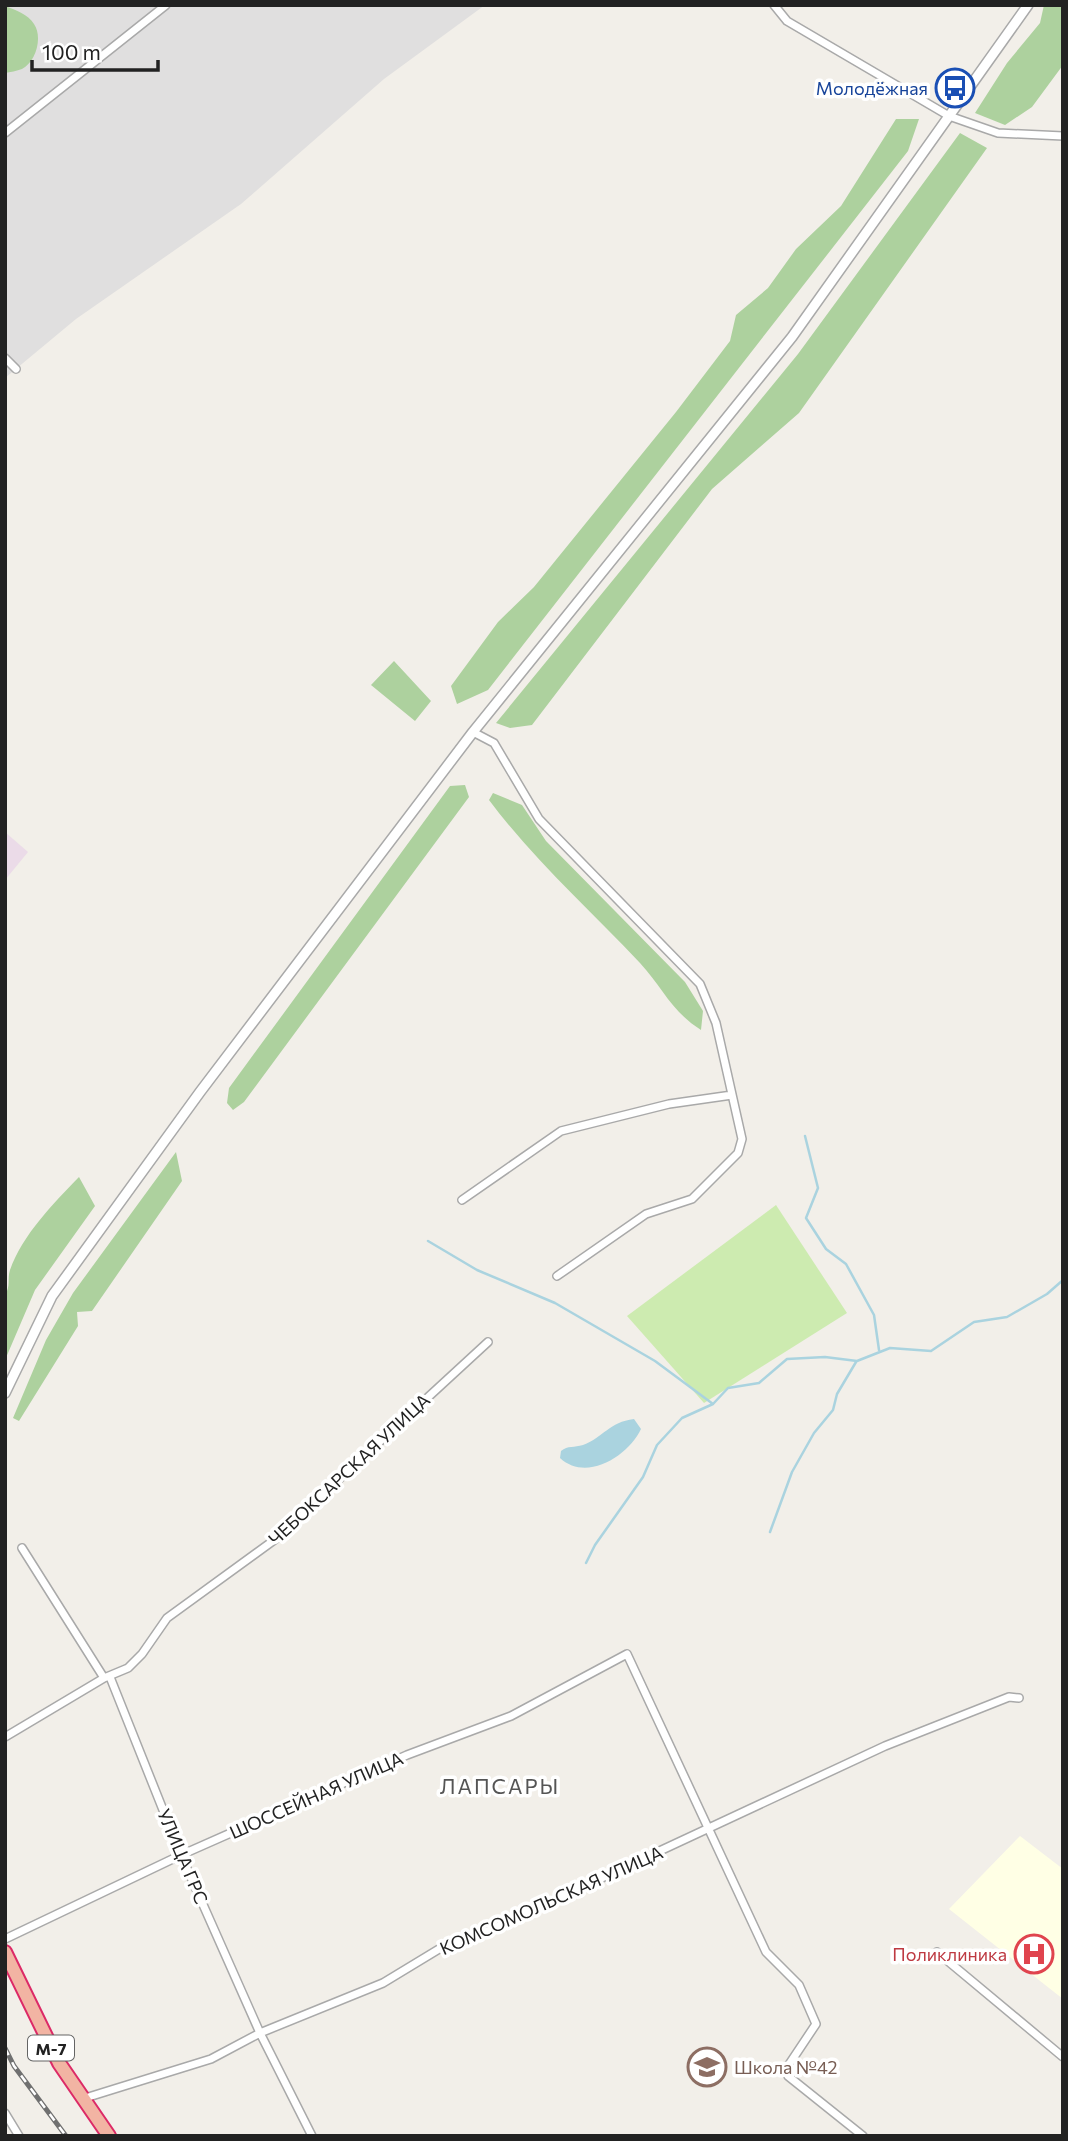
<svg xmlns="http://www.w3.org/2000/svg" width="1068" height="2141" viewBox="0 0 1068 2141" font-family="Commissioner,sans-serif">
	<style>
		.residential { fill: #e0dfdf }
		.industrial { fill: #ebdbe8 }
		.education { fill: #ffffe5 }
		.grass { fill: #cdebb0 }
		.forest { fill: #add19e }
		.water { fill: #aad3df }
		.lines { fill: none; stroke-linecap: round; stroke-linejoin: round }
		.stream { stroke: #aad3df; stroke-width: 2.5 }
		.minor-casing { stroke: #a9a9a9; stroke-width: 10 }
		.tertiary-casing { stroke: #a9a9a9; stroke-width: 12 }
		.trunk-casing { stroke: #dc2a67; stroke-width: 16 }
		.minor { stroke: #fff; stroke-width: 7 }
		.tertiary { stroke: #fff; stroke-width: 9 }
		.trunk { stroke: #f2b4a3; stroke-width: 12 }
		.rail-casing { stroke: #707070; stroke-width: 5 }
		.rail { stroke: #fff; stroke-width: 2.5; stroke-dasharray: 8; stroke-linecap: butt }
		.labels { text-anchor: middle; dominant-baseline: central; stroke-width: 7; stroke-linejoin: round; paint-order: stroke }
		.shield { fill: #fff; stroke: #646464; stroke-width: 2 }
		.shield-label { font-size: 16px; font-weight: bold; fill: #222 }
		.transit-label { font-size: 18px; fill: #164399; stroke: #fff; text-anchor: end }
		.street-label { font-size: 18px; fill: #222; stroke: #fff }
		.health-label { font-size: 18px; fill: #be3a42; stroke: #fff; text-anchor: end }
		.education-label { font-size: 18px; fill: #785e54; stroke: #fff; text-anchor: start }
		.quarter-label { font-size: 21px; letter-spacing: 2px; fill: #555; stroke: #fff }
	</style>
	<rect width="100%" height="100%" fill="#f2efe9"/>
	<path class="residential" d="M5,5H485L384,79L241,204L76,319L5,378Z"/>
	<path class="industrial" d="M5,832L28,852L5,880Z"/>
	<path class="education" d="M1020,1836L1063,1869V1999L949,1909Z"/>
	<path class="grass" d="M776,1205L847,1313L704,1403L627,1316Z"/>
	<path class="forest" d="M1044,5H1063V65L1032,107L1005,125L975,113L1007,63L1040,23Z
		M5,6C15,10 28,14 34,24C43,37 36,62 22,69C17,71 10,72 5,73Z
		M896,119H919L908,151L488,690L457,704L451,686L498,622L534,587L676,412L730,341L736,315L768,288L796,249L841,206Z
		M960,133L987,148L799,413L712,489L532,725L510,728L496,723L798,354Z
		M394,661L431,701L415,721L371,685Z
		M465,785L469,797L244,1102L233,1110L227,1103L229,1088L450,786Z
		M493,793L522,805L546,841L685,982L703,1011L701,1030C671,1011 663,988 640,963C589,909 534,860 489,800Z
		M176,1152L182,1181L92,1311L77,1312L78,1326L19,1421L13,1418L46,1340L73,1293Z
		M79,1177L95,1206L35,1290L5,1360V1295C11,1286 7,1279 10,1270C23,1234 53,1204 79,1177Z"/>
	<path class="water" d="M634,1419L641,1429C629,1455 587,1483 560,1458L561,1451C568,1445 574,1448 583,1445C604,1437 609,1422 634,1419Z"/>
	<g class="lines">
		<path class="stream" d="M805,1136L818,1188L806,1218L826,1249L846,1264L874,1315L879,1350
			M428,1241L477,1270L555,1303L655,1361L713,1404L728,1388L759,1383L787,1359L825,1357L857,1361L890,1348L931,1351L974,1322L1007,1317L1047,1294L1063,1280
			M770,1532L792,1472L814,1433L833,1410L837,1394L856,1362
			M586,1563L595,1545L643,1477L657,1445L682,1418L713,1404"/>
		<defs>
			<path id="minor" d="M774,5L787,21L949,116L998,133L1063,136
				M5,133L166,5
				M5,358L16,369
				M473,732L494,743L539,819L700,984L716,1023L742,1139L738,1153L692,1199L646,1214L557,1276
				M462,1200L561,1131L669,1104L732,1095
				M22,1548L104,1678
				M110,1677L181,1855L260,2033L312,2136
				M5,1737L104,1678L128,1668L142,1654L167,1618L288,1530L325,1492L488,1342
				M5,1939L181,1855L407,1755L511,1716L627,1654L766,1952L799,1985L816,2024L786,2069L788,2076L863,2136
				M937,1952L1063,2057
				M82,2099L211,2059L260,2033L383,1983L444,1946L490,1930L885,1746L1009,1697L1019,1698
				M5,2113L19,2136"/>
			<path id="tertiary" d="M5,1393L52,1296L200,1092L473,732L792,337L1028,5"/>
			<path id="trunk" d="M5,1952L59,2063L109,2136"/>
		</defs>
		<use href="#minor" class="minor-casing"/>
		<use href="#tertiary" class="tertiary-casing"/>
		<use href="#trunk" class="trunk-casing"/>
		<use href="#minor" class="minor"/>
		<use href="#tertiary" class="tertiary"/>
		<use href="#trunk" class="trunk"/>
		<defs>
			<path id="rail" d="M5,2048L14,2066L66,2136"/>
		</defs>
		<use href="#rail" class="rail-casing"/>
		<use href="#rail" class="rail"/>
	</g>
	<defs>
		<symbol id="bus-ring" viewBox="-11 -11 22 22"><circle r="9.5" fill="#fff" stroke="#1a4fb4" stroke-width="1.5"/><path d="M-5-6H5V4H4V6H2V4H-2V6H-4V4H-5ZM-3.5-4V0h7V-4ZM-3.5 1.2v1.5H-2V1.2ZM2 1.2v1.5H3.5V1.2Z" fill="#1a4fb4"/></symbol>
		<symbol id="hospital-ring" viewBox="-11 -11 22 22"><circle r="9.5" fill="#fff" stroke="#e0444e" stroke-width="1.5"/><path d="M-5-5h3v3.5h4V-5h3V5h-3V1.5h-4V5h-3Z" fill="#e0444e"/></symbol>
		<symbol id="school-ring" viewBox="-11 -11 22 22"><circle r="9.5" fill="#fff" stroke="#8d6e63" stroke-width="1.5"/><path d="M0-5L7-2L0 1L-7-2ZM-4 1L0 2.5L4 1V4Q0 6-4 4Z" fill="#8d6e63"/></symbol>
	</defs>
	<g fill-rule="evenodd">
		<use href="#bus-ring" x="933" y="66" width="44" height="44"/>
		<use href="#hospital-ring" x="1012" y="1932" width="44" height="44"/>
		<use href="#school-ring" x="685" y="2045" width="44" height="44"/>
	</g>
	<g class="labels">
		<rect class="shield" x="28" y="2035.5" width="46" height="25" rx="5"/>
		<g class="shield-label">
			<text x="51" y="2048">М-7</text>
		</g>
		<g class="transit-label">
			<text x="928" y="88">Молодёжная</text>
		</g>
		<g class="street-label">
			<text transform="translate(349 1469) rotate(-43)">ЧЕБОКСАРСКАЯ УЛИЦА</text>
			<text transform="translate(316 1795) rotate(-24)">ШОССЕЙНАЯ УЛИЦА</text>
			<text transform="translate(183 1856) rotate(67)">УЛИЦА ГРС</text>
			<text transform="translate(551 1900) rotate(-24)">КОМСОМОЛЬСКАЯ УЛИЦА</text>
		</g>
		<g class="health-label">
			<text x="1007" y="1954">Поликлиника</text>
		</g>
		<g class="education-label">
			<text x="734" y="2067">Школа №42</text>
		</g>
		<g class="quarter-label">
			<text x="500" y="1785">ЛАПСАРЫ</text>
		</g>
	</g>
	<rect width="1068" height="2141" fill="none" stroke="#222222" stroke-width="14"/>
	<path d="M32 60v10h126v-10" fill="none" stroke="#222222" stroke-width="3.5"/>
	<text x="42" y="60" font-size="21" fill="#222222" stroke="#ffffff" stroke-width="5" paint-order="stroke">100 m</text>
</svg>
